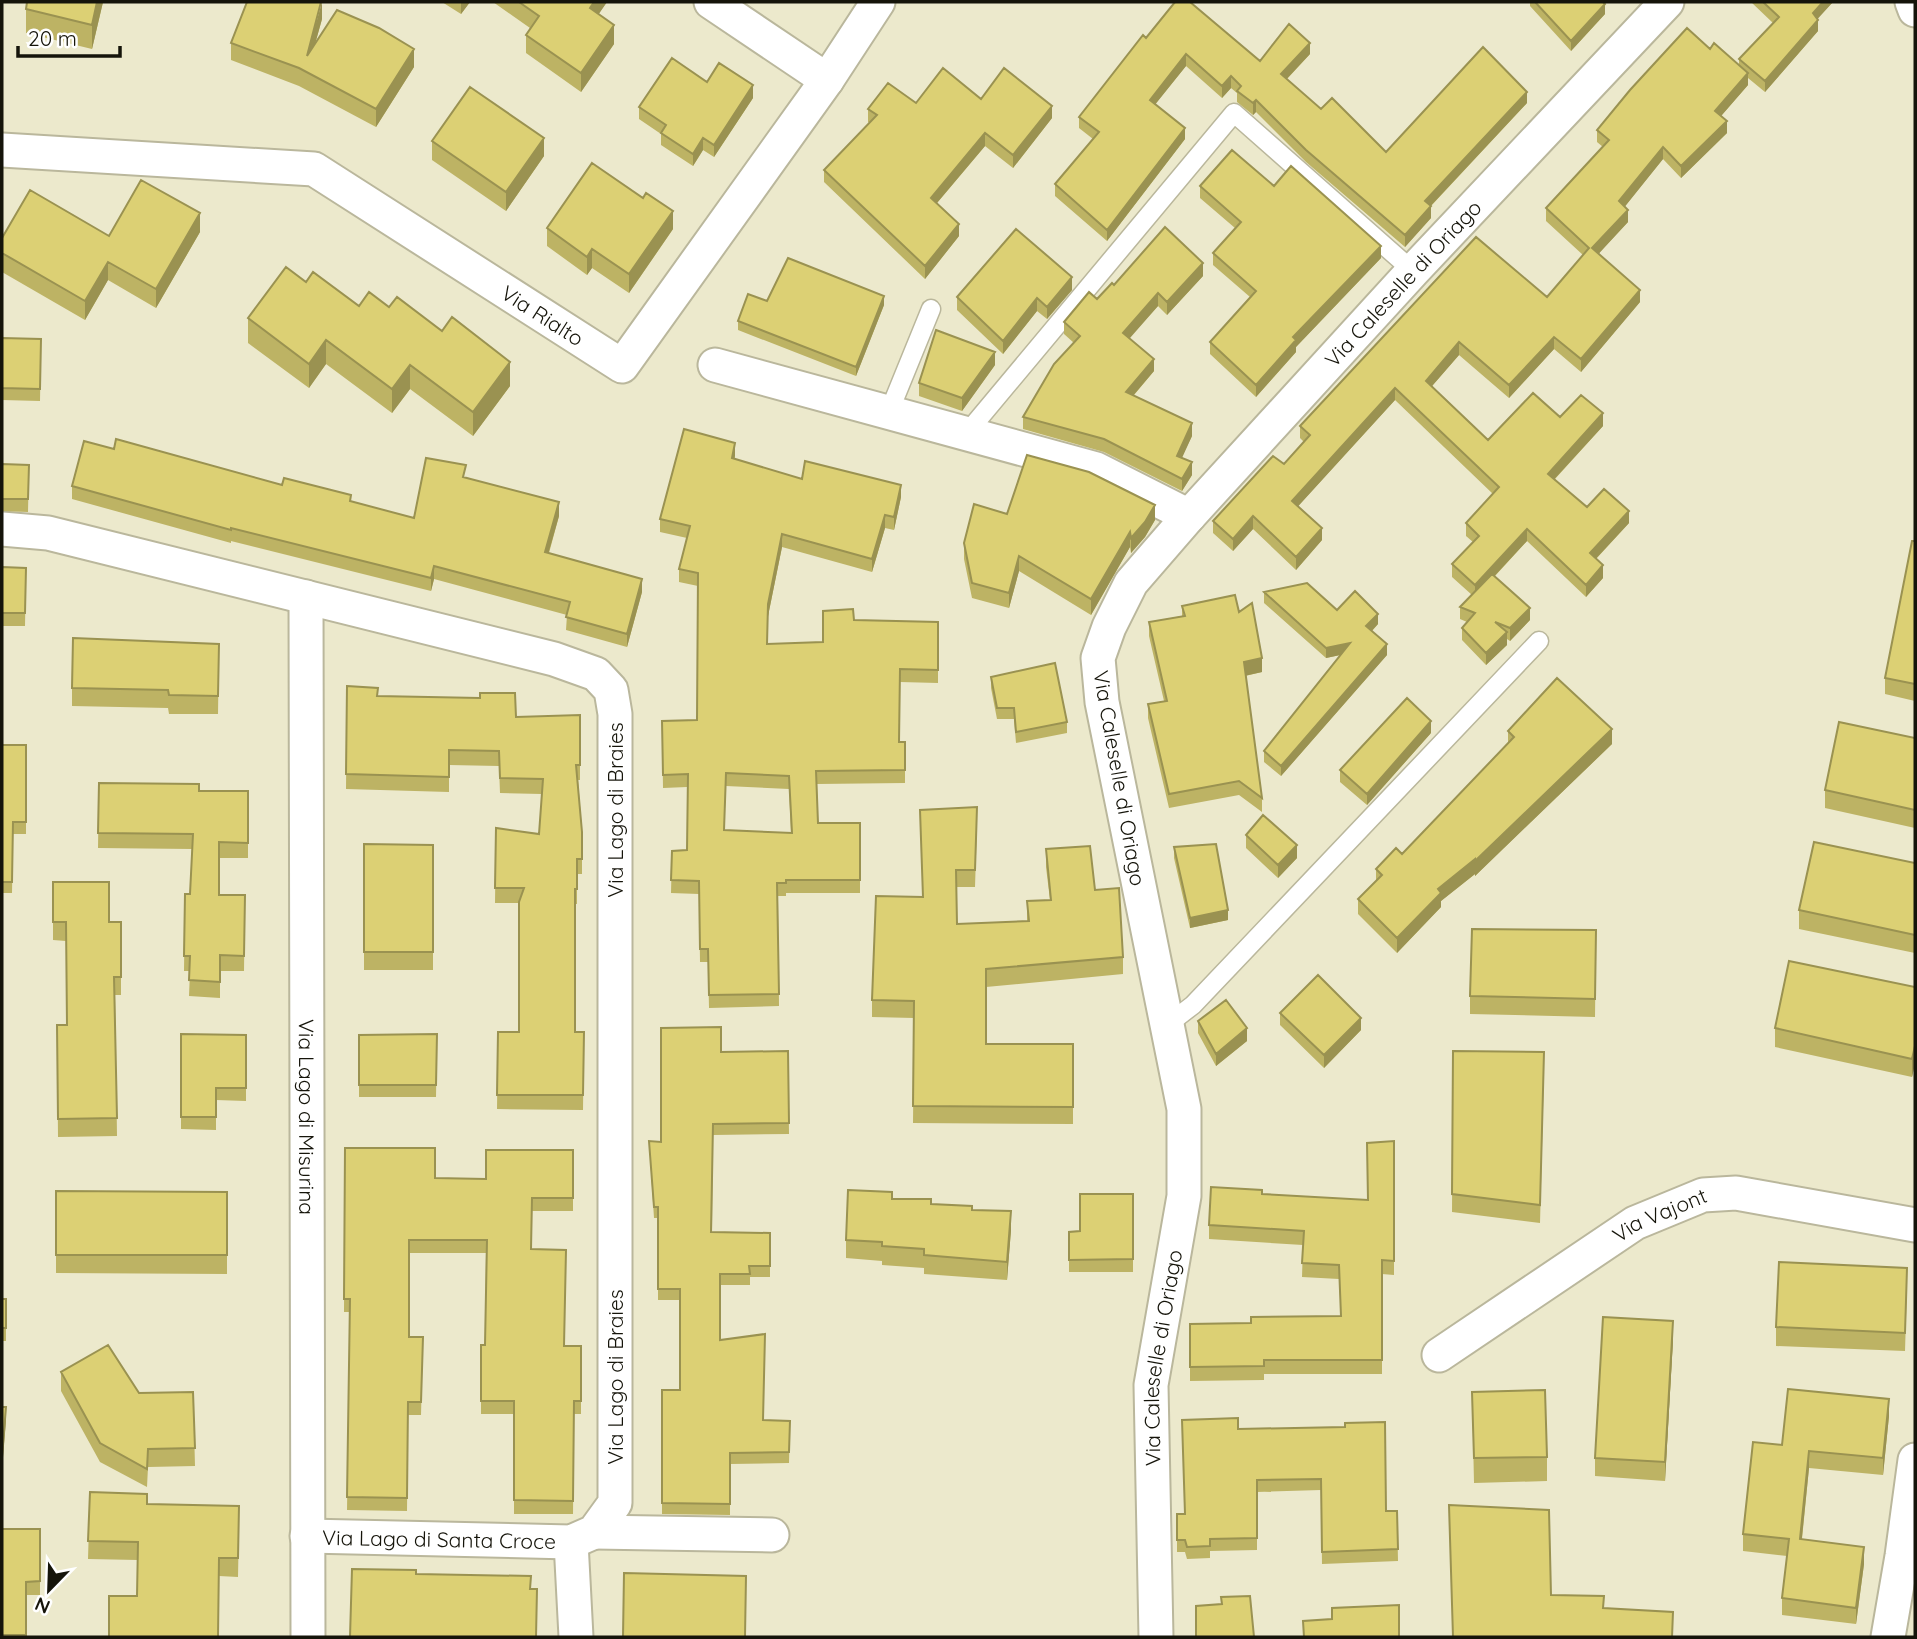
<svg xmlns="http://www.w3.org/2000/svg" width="1917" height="1639" viewBox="0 0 1917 1639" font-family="Quicksand,sans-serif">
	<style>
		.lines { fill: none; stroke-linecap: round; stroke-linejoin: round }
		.lane-casing { stroke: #bab79c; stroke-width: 21 }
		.street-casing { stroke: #bab79c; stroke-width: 37 }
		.lane { stroke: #fff; stroke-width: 18 }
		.street { stroke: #fff; stroke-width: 33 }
		.wall { fill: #bdb364; fill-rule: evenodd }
		.shaded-wall { fill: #9a9251 }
		.building { fill: #dcd074; stroke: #9a9251; stroke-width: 2; fill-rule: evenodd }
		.labels { text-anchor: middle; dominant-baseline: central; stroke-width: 6; stroke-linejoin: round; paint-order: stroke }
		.street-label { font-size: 21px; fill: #15140a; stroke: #fff }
	</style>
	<rect width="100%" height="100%" fill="#ece9cc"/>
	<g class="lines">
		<defs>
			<path id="lane" d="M889,412L931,309
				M966,434L1234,113L1413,271
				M1167,1025L1193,1005L1539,641"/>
			<g id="street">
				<path d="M711,2L827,80"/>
				<path d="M1912,2L1915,10"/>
				<path id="s1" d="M2,150L314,169L622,366L827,80L878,2"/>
				<path d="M715,365L1096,469L1189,516"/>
				<path d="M2,529L48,533L554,659L596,674L611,690L615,714V1503L594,1532L571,1542L307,1536"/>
				<path id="s2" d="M306,597L308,1637"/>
				<path id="s3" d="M1439,1355L1635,1223L1703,1195L1736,1193L1915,1225"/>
				<path d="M594,1532L772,1535"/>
				<path d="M571,1542L576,1637"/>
				<path id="s4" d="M1156,1637L1151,1385L1184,1196V1109L1102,702L1098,658L1109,627L1131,583L1189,516L1413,271L1667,2"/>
				<path d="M1888,1637L1902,1556L1915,1460"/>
			</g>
		</defs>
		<use href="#lane" class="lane-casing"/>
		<use href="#street" class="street-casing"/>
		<use href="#lane" class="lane"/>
		<use href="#street" class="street"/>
	</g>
	<path class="wall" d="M27,2H103L92,49L26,33V9Z
		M442,2H470L461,14Z
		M493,2H607L598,14L614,44L581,92L526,53V35L530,28Z
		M1530,2H1603L1605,14L1571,51L1530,6Z
		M1751,2H1833L1817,18L1818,31L1765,92L1748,78V85L1721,116L1727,133L1681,178L1663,159L1624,207L1628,222L1598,254L1640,302L1581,372L1554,349L1509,398L1459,355L1432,386L1488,440L1560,417L1603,426L1555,479L1587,507L1629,523L1596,559L1603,578L1586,597L1527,541L1495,576L1530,620L1510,641L1507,639V645L1486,665L1462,640V628L1467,622L1460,619V607L1472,595L1452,577V564L1473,542L1466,536V523L1493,494L1395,400L1298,506L1322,540L1296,570L1253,529L1233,551L1213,533V521L1284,464L1304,442L1300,438V426L1476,237L1547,297L1583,255L1546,221V208L1603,147L1597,142V130L1710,49L1739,65V59L1773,23Z
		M322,19L315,44L414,67L376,127L299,86L231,60V43Z
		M1146,38L1260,61L1310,54L1287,79L1321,109L1386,152L1527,103L1431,206V218L1405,247L1306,162L1256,112L1253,115L1237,102V93L1231,88L1222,98L1186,66L1155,104L1185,139L1107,241L1055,196V184L1093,139L1079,128V117Z
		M707,82L753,98L714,157L703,150L693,166L661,145V134L639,119V107Z
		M981,99L1052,118L1013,168L985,146L937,203L959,236L925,279L824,182V170L870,123L868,122V109L916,103Z
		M432,141L544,156L506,211L432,160Z
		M1200,186H1274L1381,258L1296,347V352L1256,397L1210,354V342L1250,297L1213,265V253L1235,228L1200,198Z
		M547,228L673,229L629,293L592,268L587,275L547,246Z
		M200,232L156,308L108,280L85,320L2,272V238L109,236Z
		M1203,276L1167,315L1158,306L1129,338L1154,371L1134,395L1192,436L1181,458L1192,475L1182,491L1104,452L1023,429V417L1074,343L1064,334V322L1097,299L1114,285Z
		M1072,290L1047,319L1037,311L1003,354L957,310V297Z
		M767,301L884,305L856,376L738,330V321Z
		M359,306L389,307L510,386L473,436L410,389L392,413L326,364L309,388L248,343V318Z
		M2,338L41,339L40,401L2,400Z
		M995,365L962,411L919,396V383Z
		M114,449L351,501L414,518L466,478L559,516L549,553L642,592L627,647L566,630L567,615L434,579L431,591L231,541V543L72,499V486Z
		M735,456L734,459L802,479L901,497L894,530L885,528L872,572L782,547L768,616L767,644L823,642L854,620L938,622V683L900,682L899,742H905V783L817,784L818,823H860V893H786V896H778L779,1006L709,1008L708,962H700L699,894L671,893L672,851L687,850V787L663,788L662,721L697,720L698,586L679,582V569L687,538L660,532V519ZM726,786L789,789L791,833L724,830Z
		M2,464L29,465L28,512L2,511Z
		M1007,514L1155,520L1145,537L1131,553L1130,547L1091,615L1019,571L1009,608L972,598L964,559V543Z
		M1915,541V701L1885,694V678Z
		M2,567L26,568L25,626H2Z
		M1264,592L1337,610L1378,624L1372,631L1387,655L1281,776L1264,762V751L1340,655L1326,658L1264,603Z
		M1182,606L1239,612L1262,672L1245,676L1262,798V812L1239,795L1169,808L1148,718V704L1164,701L1149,636V622L1182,616Z
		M219,644L218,714H169L168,708L72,706V688Z
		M991,677L1067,722V733L1016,743L1014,719H997L991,688Z
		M347,686L378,696L516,717L580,715V780H578L582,832V874H577V904H575V1032H584L583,1110L497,1109L498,1032H519V903H495L496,828L539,834L542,794L500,793L499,766L449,765V792L346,789Z
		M1508,731L1612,744L1475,876V874L1441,901V907L1397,953L1358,914V899L1376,881V869L1402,854L1508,744Z
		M1431,733L1367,805L1340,782V770Z
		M1915,738V828L1825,808V790Z
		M2,745H26V834H13L12,893H2Z
		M99,783L199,791H248V858H219V895H245L244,971H220V998L189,996L190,971H184L185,894H190L192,849L98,848Z
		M920,810L977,824L975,887H956L957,924L1027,921V901L1050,900L1046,867V849L1095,890L1123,957V974L986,987V1044H1073V1124L913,1123L914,1018L872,1017V1000L923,897Z
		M1246,835L1297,858L1278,878L1246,848Z
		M364,844L433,845V970H364Z
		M1174,847L1228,920L1190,928L1174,858Z
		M1915,863V953L1799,929V910Z
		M53,882L109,922H121V995H115L117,1136L58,1137L57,1025H66V941L53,940Z
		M1596,930L1595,1017L1470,1014V996Z
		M1915,987V1064L1912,1077L1775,1047V1028Z
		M1280,1013L1361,1030L1324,1068L1280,1025Z
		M1198,1021L1247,1041L1216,1066L1198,1033Z
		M181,1034L246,1035V1101L216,1100V1130L181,1129Z
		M437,1034L436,1097H359V1035Z
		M788,1051L789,1134L713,1135L712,1232L770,1233V1277H750V1285H720V1340L763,1420L790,1421L789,1463L730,1464V1515L662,1514V1390H680V1300H658V1218H654L649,1141L661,1142L721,1052Z
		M1453,1051L1544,1071L1540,1223L1452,1212Z
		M1394,1141V1275L1382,1274V1374H1264V1380L1190,1381V1324L1251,1323L1341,1316L1339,1279L1302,1277L1303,1245L1209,1239V1225L1262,1194L1368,1200Z
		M345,1148L435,1178L486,1179L573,1150V1211H532V1249L565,1346H581V1414H574L573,1514H514V1414H481V1345H485L486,1253H409V1337H423L421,1415H408L407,1511L347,1510L350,1312H344Z
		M56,1191L227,1192V1274L56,1273Z
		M1133,1194V1272H1069V1232L1080,1231Z
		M892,1199L972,1210L1011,1230L1007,1280L924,1274V1268L882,1265V1261L846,1258V1240Z
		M1907,1286L1905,1351L1776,1346V1327Z
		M2,1299H6V1341H2Z
		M1673,1340L1665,1481L1595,1476V1458Z
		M61,1372L139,1393L193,1392L195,1466L148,1467L147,1487L100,1462L61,1391Z
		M1472,1392L1547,1457V1481L1474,1483Z
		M1889,1416L1883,1475L1809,1468L1802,1539L1864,1564L1856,1624L1782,1615V1598L1787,1556L1743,1551V1534L1782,1445Z
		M1238,1429L1386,1511H1397L1398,1561L1322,1564L1321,1490L1257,1492V1550L1210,1551V1558L1187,1559L1185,1552H1177V1514H1185Z
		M90,1492L239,1524L238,1577L219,1576L138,1560L88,1559Z
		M2,1529H40V1595H26V1637H2Z"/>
	<path class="shaded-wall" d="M97,2H103L92,49V25Z
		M322,2V19L307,73V56Z
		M461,2H470L461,14Z
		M594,2H607L590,27V8Z
		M1823,2H1833L1813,24V13Z
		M1605,4V14L1571,51V41Z
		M1818,20V31L1765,92V81Z
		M614,25V44L581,92V73Z
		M1310,43V54L1281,85V74Z
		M414,49V67L376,127V109Z
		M1186,54V66L1150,111V100Z
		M1748,73V85L1715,123V111Z
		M1231,76V88L1222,98V86Z
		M753,85V98L714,157V145Z
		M1527,92V103L1425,212V201Z
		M1256,100V112L1253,115V103Z
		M1052,106V118L1013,168V155Z
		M1727,121V133L1681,178V166Z
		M1185,128V139L1107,241V230Z
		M985,133V146L931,210V198Z
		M544,138V156L506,211V192Z
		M703,138V150L693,166V154Z
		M1663,147V159L1619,214V201Z
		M1431,206V218L1405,247V235Z
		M1628,210V222L1592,261V248Z
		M673,211V229L629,293V274Z
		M200,213V232L156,308V289Z
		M959,224V236L925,279V266Z
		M1381,246V258L1296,347V352L1256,397V385L1293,337Z
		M592,249V268L587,275V257Z
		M108,262V280L85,320V301Z
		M1203,263V276L1167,315V302Z
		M1072,277V290L1047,319V307Z
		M1640,290V302L1581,372V359Z
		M1158,293V306L1123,346V333Z
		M884,296V305L856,376V367Z
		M1037,298V311L1003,354V341Z
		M1554,337V349L1509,398V385Z
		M326,340V364L309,388V364Z
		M1459,342V355L1426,393V381Z
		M995,352V365L962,411V398Z
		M1154,359V371L1126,404V392Z
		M510,362V386L473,436V412Z
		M410,365V389L392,413V389Z
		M1395,388V400L1292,513V501Z
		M1603,413V426L1548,486V474Z
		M1192,423V436L1177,469V456Z
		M735,443V456L732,471V458Z
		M1192,462V475L1182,491V479Z
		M901,485V497L894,530V517Z
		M559,502V516L545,565V552Z
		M1155,505V520L1145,537L1131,553V538Z
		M1629,511V523L1590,565V553Z
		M885,515V528L872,572V559Z
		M1253,516V529L1233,551V539Z
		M1322,528V540L1296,570V557Z
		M1527,529V541L1475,597V585Z
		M1130,532V547L1091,615V599Z
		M782,534V547L768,616V604Z
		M1019,556V571L1009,608V593Z
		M1603,565V578L1586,597V585Z
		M434,566V579L431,591V578Z
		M642,579V592L627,647V634Z
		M1530,608V620L1510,641V628Z
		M1378,614V624L1366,637V626Z
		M1507,632V645L1486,665V653Z
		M1350,643V653L1326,658V648Z
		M1387,644V655L1281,776V766Z
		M1262,658V672L1244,676V662Z
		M1431,721V733L1367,805V794Z
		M1612,729V744L1475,876V874L1441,901V907L1397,953V938L1438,889Z
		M1297,845V858L1278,878V865Z
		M1228,910V920L1190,928V918Z
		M1361,1018V1030L1324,1068V1055Z
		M1247,1028V1041L1216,1066V1054Z
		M1915,1046V1064L1912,1077V1059Z
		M1011,1211V1230L1007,1280V1262Z
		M1673,1321V1340L1665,1481V1462Z
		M1889,1399V1416L1883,1475V1458Z
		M6,1407V1421L2,1470V1456Z
		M1809,1451V1468L1800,1556V1539Z
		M1864,1547V1564L1856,1624V1608Z"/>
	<path class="building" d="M27,2H97L92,25L26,9Z
		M247,2H321L307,56L337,10L379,28L414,49L376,109L299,68L231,43Z
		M519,2H594L590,8L614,25L581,73L526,35L539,16Z
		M1175,2H1190L1260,61L1289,24L1310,43L1281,74L1321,109L1332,98L1386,152L1483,47L1527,92L1425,201L1431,206L1405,235L1306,150L1256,100L1253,103L1237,91L1241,86L1231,76L1222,86L1186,54L1150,100L1185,128L1107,230L1055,184L1099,132L1079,117L1143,35L1146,38Z
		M1535,2H1603L1605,4L1571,41Z
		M1763,2H1823L1813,13L1818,20L1765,81L1739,59L1779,17Z
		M1687,28L1710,49L1714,43L1748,73L1715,111L1727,121L1681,166L1663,147L1619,201L1628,210L1592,248L1640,290L1581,359L1554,337L1509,385L1459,342L1426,381L1488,440L1533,393L1560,417L1581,395L1603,413L1548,474L1587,507L1604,489L1629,511L1590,553L1603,565L1586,585L1527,529L1475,585L1452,564L1479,536L1466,523L1499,487L1395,388L1292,501L1322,528L1296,557L1253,516L1233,539L1213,521L1273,456L1284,464L1310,435L1300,426L1476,237L1547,297L1589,248L1546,208L1609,140L1597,130L1630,90Z
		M672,58L707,82L719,63L753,85L714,145L703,138L693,154L661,133L666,125L639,107Z
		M943,68L981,99L1004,68L1052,106L1013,155L985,133L931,198L959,224L925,266L824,170L877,115L868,109L888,83L916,103Z
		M470,87L544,138L506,192L432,141Z
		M1232,150L1274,186L1291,166L1381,246L1293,337L1296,340L1256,385L1210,342L1256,291L1213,253L1241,222L1200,186Z
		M592,163L643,198L646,193L673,211L629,274L592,249L587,257L547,228Z
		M141,180L200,213L156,289L108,262L85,301L2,253V238L30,190L109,236Z
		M1165,227L1203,263L1167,302L1158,293L1123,333L1154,359L1126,392L1192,423L1177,456L1192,462L1182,479L1104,439L1023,417L1054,364L1080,336L1064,322L1089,292L1097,299L1112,283L1114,285Z
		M1016,229L1072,277L1047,307L1037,298L1003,341L957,297Z
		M788,258L884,296L856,367L738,321L748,294L767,301Z
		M286,267L306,282L313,272L359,306L369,292L389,307L397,297L442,331L452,317L510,362L473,412L410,365L392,389L326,340L309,364L248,318Z
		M936,330L995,352L962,398L919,383Z
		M2,338L41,339L40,389L2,388Z
		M684,429L735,443L732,458L802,479L805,461L901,485L894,517L885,515L872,559L782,534L768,604L767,644L823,642V611L853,609L854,620L938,622V670L900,669L899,742H905V770L816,771L818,823H860V880H786V883H777L779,994L709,995L708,949H700L699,881L671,880L672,851L687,850L688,774L663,775L662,721L697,720L698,573L679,569L690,526L660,519ZM726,773L789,776L792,833L724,830Z
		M116,439L282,485L284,478L351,495L350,501L414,518L426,458L466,465L463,477L559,502L545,552L642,579L627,634L566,617L570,602L434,566L431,578L231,528V530L72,486L84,441L114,449Z
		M1027,455L1089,472L1155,505L1145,522L1131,538L1130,532L1091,599L1019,556L1009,593L972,583L964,543L974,504L1007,514Z
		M2,464L29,465L28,499H2Z
		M1912,541H1915V684L1885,678Z
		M2,567L26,568L25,613H2Z
		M1492,574L1530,608L1510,628L1495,622L1507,632L1486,653L1462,628L1475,613L1460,607Z
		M1307,583L1337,610L1355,591L1378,614L1366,626L1387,644L1281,766L1264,751L1350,643L1326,648L1264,592Z
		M1235,595L1239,612L1252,603L1262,658L1244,662L1262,798L1239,781L1169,794L1148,704L1167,701L1149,622L1185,616L1182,606Z
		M73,638L219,644L218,696L169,695L168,690L72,688Z
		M1055,663L1067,722L1016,732L1014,708H997L991,677Z
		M1557,678L1612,729L1475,861V859L1438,889L1441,893L1397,938L1358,899L1382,875L1376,869L1396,848L1402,854L1514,737L1508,731Z
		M347,686L378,688L377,696L480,698V693H515L516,717L580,715V765H576L582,832V859H577V889H575V1032H584L583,1095H497L498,1032H519V902L524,888H495L496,828L539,834L543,779L500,778L499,751L449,750V777L346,774Z
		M1407,698L1431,721L1367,794L1340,770Z
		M1839,722L1915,738V810L1825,790Z
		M2,745H26V822H13L12,882H2Z
		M99,783L199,784V791H248V843L219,842V895H245L244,956L220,955V982L189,980L190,956H184L185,894H190L193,834L98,833Z
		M977,807L975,870H956L957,924L1029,921L1027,901L1051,900L1046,849L1090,846L1095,890L1119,888L1123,957L986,969V1044H1073V1107L913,1106L914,1001L872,1000L876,896L923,897L920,810Z
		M1263,815L1297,845L1278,865L1246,835Z
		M1814,842L1915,863V935L1799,910Z
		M364,844L433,845V952H364Z
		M1216,844L1228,910L1190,918L1174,847Z
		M53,882H109V922H121V977H114L117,1118L58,1119L57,1025H67L66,922H53Z
		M1472,929L1596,930L1595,999L1470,996Z
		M1789,961L1915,987V1046L1912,1059L1775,1028Z
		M1318,975L1361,1018L1324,1055L1280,1013Z
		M1226,1000L1247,1028L1216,1054L1198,1021Z
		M721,1027V1052L788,1051L789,1123L713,1124L711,1232L770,1233V1266H749L750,1274H720V1340L765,1334L763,1420L790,1421L789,1452L730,1453V1504L662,1503V1390H680V1289H658V1207H654L649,1141L661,1142V1028Z
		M181,1034L246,1035V1088H216V1117H181Z
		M437,1034L436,1085H359V1035Z
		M1453,1051L1544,1052L1540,1205L1452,1194Z
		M1394,1141V1261L1382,1260V1360H1264V1366L1190,1367V1324L1251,1323V1317L1341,1316L1339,1265L1302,1263L1304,1231L1209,1225L1211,1187L1262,1190V1194L1368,1200L1367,1143Z
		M345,1148H435V1178L486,1179V1150H573V1198H532L531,1249L566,1250L564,1346H581V1401H574L573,1501L514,1500V1401H481V1345H485L487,1240H409V1337H423L421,1402H408L407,1498L347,1497L350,1299H344Z
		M848,1190L892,1192V1199H931V1204L972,1206V1210L1011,1211L1007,1262L924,1255V1249L882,1246V1242L846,1240Z
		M56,1191L227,1192V1255H56Z
		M1080,1194H1133V1259L1069,1260V1232L1080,1231Z
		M1779,1262L1907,1268L1905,1333L1776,1327Z
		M2,1299H6V1328H2Z
		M1603,1317L1673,1321L1665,1462L1595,1458Z
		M108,1345L139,1393L193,1392L195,1448L148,1449L147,1469L100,1443L61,1372Z
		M1788,1389L1889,1399L1883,1458L1809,1451L1800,1539L1864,1547L1856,1608L1782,1598L1789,1539L1743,1534L1753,1442L1782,1445Z
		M1545,1390L1547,1457L1474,1458L1472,1392Z
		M2,1407H6L2,1456Z
		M1238,1418V1429L1345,1427V1423L1385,1422L1386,1511H1397L1398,1549L1322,1552L1321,1479L1257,1480V1538L1210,1539V1546L1187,1547L1185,1540H1177V1514H1185L1182,1420Z
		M90,1492L147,1494V1504L239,1506L238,1558H219L218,1637H109V1596H137L138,1542L88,1541Z
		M1449,1505L1549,1510L1551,1595L1604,1596L1603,1608L1673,1612L1672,1637H1453Z
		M2,1529H40V1581L26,1582V1635H2Z
		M352,1569L416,1570V1574L531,1576L530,1589H537L536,1637H350Z
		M624,1573L746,1576L745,1637H623Z
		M1250,1596L1254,1637H1196V1606L1222,1604L1221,1597Z
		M1399,1605V1637H1304L1303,1621L1332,1619V1608Z"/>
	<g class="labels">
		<g class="street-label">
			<text stroke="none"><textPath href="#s4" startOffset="1477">Via Caleselle di Oriago</textPath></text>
			<text stroke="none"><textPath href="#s1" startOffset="584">Via Rialto</textPath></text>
			<text transform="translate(1120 778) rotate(80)">Via Caleselle di Oriago</text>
			<text transform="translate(615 810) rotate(-90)">Via Lago di Braies</text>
			<text stroke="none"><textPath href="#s2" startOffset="520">Via Lago di Misurina</textPath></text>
			<text stroke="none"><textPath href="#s3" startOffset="262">Via Vajont</textPath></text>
			<text stroke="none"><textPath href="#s4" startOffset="280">Via Caleselle di Oriago</textPath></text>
			<text transform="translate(615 1377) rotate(-90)">Via Lago di Braies</text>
			<text transform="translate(439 1539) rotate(1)">Via Lago di Santa Croce</text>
		</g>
	</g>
	<rect width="1917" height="1639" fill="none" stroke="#15140a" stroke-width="7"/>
	<g transform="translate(49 1590) rotate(203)" stroke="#ffffff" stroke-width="5" paint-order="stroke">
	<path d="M0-5L12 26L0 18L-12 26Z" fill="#15140a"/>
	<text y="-10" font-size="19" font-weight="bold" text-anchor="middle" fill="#15140a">N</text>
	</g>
	<path d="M18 46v10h102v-10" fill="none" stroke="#15140a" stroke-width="3.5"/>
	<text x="28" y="46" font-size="21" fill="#15140a" stroke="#ffffff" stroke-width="5" paint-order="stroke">20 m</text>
</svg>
